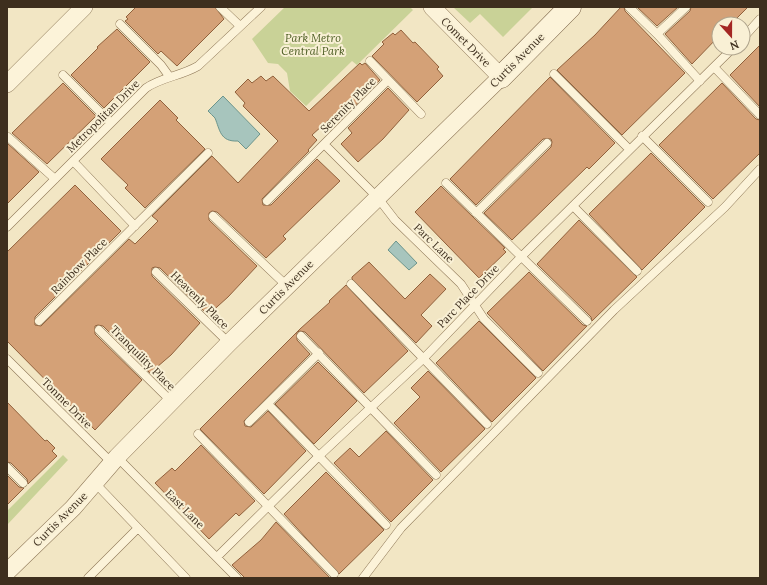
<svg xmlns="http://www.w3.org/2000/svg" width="767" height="585" viewBox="0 0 767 585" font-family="Lora,serif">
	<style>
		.green { fill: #c9d297 }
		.water { fill: #a7c5bd; stroke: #6c958c }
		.building { fill: #d4a177; stroke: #91613c }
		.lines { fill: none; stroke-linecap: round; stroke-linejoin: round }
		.lane-casing { stroke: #8f7858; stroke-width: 9 }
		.street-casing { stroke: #8f7858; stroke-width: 18 }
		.secondary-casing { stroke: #71583c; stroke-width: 23 }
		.lane { stroke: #fcf3d9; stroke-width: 8 }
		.street { stroke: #fcf3d9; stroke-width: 17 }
		.secondary { stroke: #fcf3d9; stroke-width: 22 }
		.labels { text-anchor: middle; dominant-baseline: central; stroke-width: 4; stroke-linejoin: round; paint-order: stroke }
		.park-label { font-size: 11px; font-style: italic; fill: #4b5c22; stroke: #f9f0d5 }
		.street-label { font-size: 11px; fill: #3e2f1e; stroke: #f9f0d5 }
	</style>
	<rect width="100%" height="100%" fill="#f2e6c4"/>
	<path class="green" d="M285,7H410L413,10L357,65L352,61L306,106L290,91L287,73L278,64L268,63L252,39Z
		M453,7H533L503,37L480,14L470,23Z
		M63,455L68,460L7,525V511Z"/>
	<path class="water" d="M223,96L260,134L246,149L238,141C220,142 220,130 215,118C213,116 210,113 208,111Z
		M396,241L417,263L409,270L388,250Z"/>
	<path class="building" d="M136,7H215L224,19L177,66L161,51L158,54L125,21L128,19L126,17Z
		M621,7H624L625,11L685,73L622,135L557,70L595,35Z
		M637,7H678L657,26Z
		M691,7H748L731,24H719V36L692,64L665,34L690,11Z
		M117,29L150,62L104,108L71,75L98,48L97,47Z
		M401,30L413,43L415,42L439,67L437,69L443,76L417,102L372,56L384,44L382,42L393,33L395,35Z
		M760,45V107L730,75Z
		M360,63L362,65L365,63L380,80L340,121L334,115L312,135L317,140L308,150L309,151L262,199L263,205H271L317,159L340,181L283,236L286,239L266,258L217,212L212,211L209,213V220L257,266L228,297L208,315L160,268L155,267L152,268V276L200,323L171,355L150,373L103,326L98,325L95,326V334L142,380L95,430L7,341V252L75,185L121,231L35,317V325L41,326L129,239L135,244L158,221L152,216L212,156L238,183L278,141L243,106L245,103L235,92L248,79L252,83L261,76L266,81L273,76L309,111Z
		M550,77L615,143L589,169L587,167L512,240L484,213L551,147L552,142L551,139H543L476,205L450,179Z
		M63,83L96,116L47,164L12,133Z
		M722,83L756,119L760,120V153L713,199L659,145Z
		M388,88L409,110L383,139L358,162L341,144L352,133L348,128Z
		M160,100L178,118L176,120L205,149L145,208L125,188L128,185L101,159Z
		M7,143L39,172L7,204Z
		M651,153L705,207L642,270L589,214Z
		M441,186L505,248L503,249L506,252L479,278L415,212Z
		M579,220L637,277L592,321L591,317L537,264Z
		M369,262L405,299L430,274L446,289L421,315L432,326L416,343L352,279V277Z
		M529,272L583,325L587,326L543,371L487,313Z
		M346,285L408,351L364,393L305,332L300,331L297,332V340L310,354L244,421L245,426L251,427L268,411L306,451L264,494L200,429L300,329L330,302L329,301Z
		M479,321L536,378L492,422L436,363Z
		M318,362L357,401L314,444L275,404Z
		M428,371L485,429L441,472L394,423L420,397L411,388Z
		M7,402L45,441L47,440L55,448L52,451L57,456L28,484L27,479L11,463L7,462Z
		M386,431L433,480L391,522L334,463L350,448L359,457Z
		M201,445L255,501L239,516L236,513L209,539L155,483L172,468L175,471Z
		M326,472L384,530L339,574L284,514Z
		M7,475L19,487L24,488L7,505Z
		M276,522L330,578H245L232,565L261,540Z"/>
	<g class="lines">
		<defs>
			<path id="lane" d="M220,7L240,26
				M629,7L657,34L700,81
				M120,24L161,65L169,76
				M657,34L686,7
				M743,38L760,19
				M370,61L421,114
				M714,67L760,115
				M554,74L629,149
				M63,75L111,123
				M642,136L708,202
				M8,137L55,179
				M324,144L378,198L395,220L461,284L484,319L538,373
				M73,161L135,226
				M446,183L587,321
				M267,201L388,80
				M573,206L637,271
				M476,213L547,143
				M213,216L287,286
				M7,227L146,88C162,77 181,76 198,66L261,7
				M156,272L229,343
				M351,284L487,424
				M39,321L208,153
				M99,330L172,402
				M301,336L436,475
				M7,359L112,463
				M268,404L386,525
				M249,422L319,353
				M198,434L334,574
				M117,457L237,578
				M7,467L23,483
				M95,483L186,578
				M217,557L319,456L424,358L521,257L733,48
				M88,578L138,528
				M363,578L401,528L614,310L725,207L760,169"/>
			<path id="street" d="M7,84L84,7
				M7,572L73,508L117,457L229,343L501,77L432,7"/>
			<path id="secondary" d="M501,77L570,7"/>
		</defs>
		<use href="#lane" class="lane-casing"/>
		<use href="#street" class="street-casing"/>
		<use href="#secondary" class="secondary-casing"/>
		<use href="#lane" class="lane"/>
		<use href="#street" class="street"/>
		<use href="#secondary" class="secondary"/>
	</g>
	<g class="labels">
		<g class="park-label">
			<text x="313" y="38">Park Metro<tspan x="313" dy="13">Central Park</tspan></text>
		</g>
		<g class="street-label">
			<text transform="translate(466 42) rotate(45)">Comet Drive</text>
			<text transform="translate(517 60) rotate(-45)">Curtis Avenue</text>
			<text transform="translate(348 105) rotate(-45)">Serenity Place</text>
			<text transform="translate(103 116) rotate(-45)">Metropolitan Drive</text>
			<text transform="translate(434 243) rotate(44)">Parc Lane</text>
			<text transform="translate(79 266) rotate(-45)">Rainbow Place</text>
			<text transform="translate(286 287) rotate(-45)">Curtis Avenue</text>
			<text transform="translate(468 296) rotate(-46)">Parc Place Drive</text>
			<text transform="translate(200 300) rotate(45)">Heavenly Place</text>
			<text transform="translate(143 358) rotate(45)">Tranquility Place</text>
			<text transform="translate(67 403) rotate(45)">Tonme Drive</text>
			<text transform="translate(185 509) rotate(45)">East Lane</text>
			<text transform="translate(60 519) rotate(-45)">Curtis Avenue</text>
		</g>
	</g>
	<rect width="767" height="585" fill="none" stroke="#3e2f1e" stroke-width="16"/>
	<g transform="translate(731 36) rotate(159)"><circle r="19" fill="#f9f0d5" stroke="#aea38c"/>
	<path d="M0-3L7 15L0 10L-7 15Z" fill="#a42723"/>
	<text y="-6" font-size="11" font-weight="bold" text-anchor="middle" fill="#3e2f1e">N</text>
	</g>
</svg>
